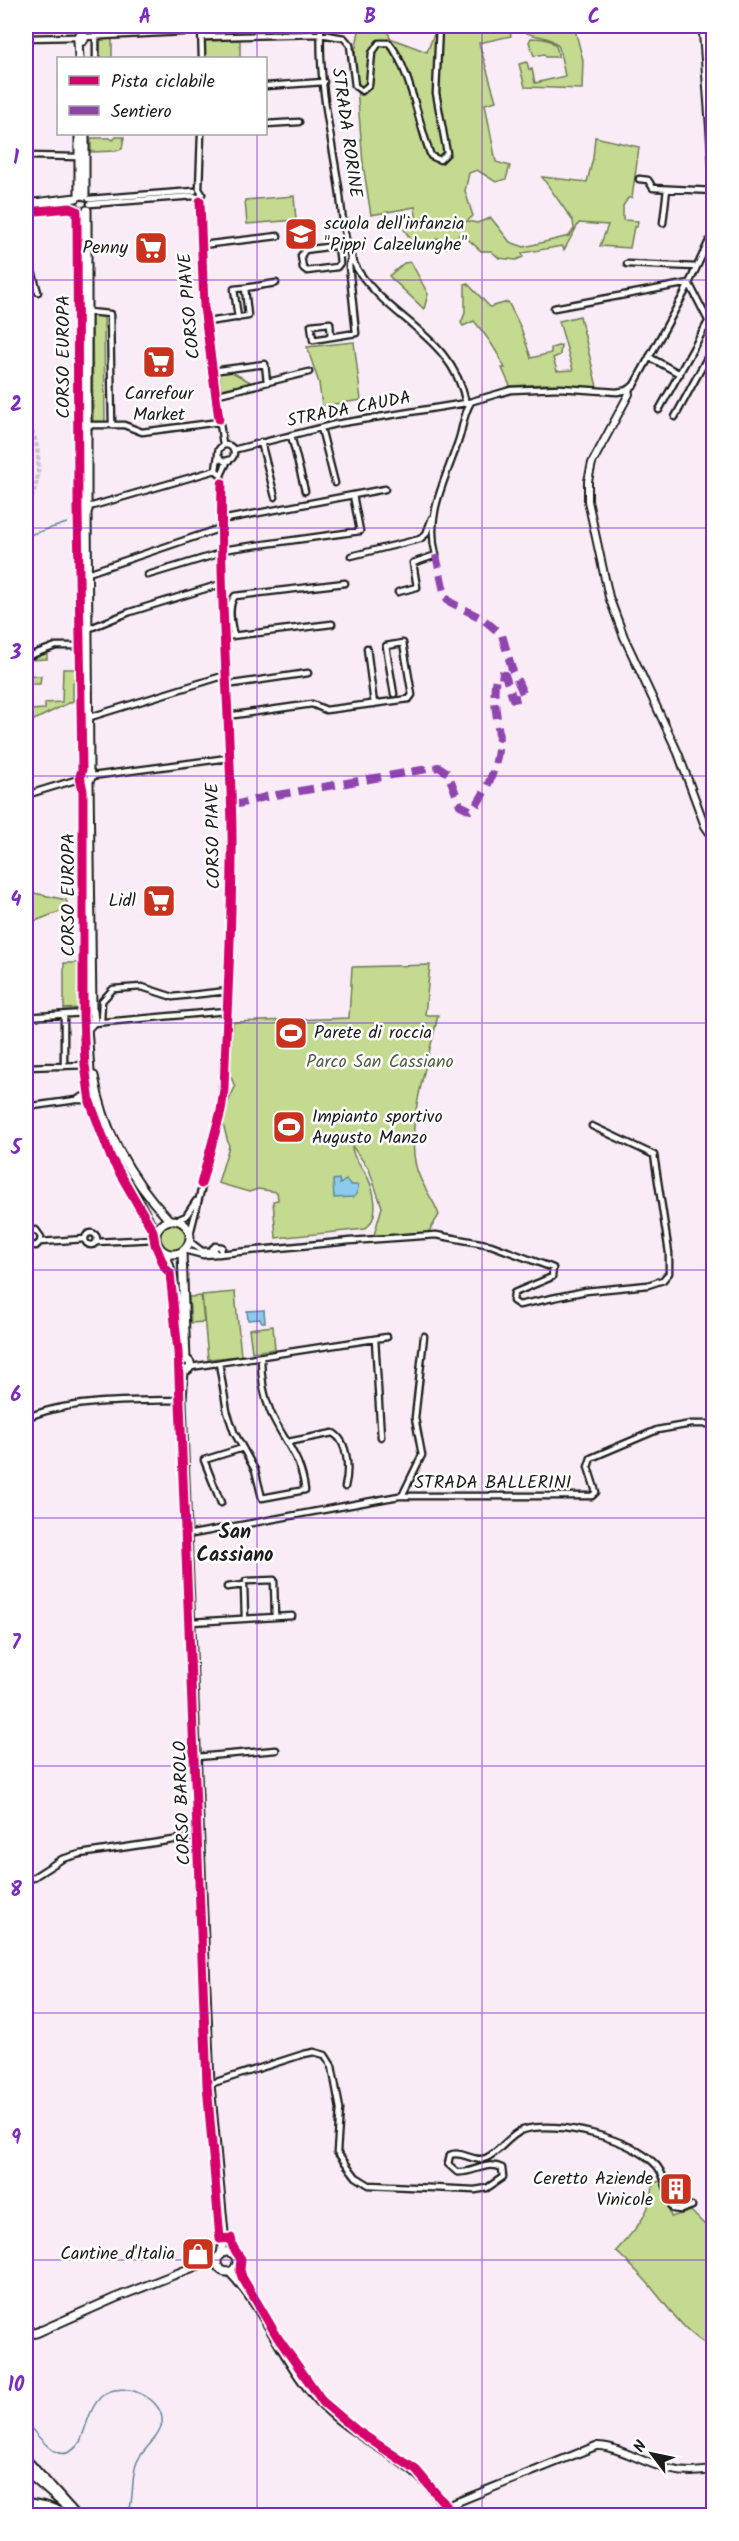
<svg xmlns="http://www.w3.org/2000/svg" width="739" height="2541" viewBox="0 0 739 2541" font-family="Kalam,sans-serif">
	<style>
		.green { fill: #c3da90; stroke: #707b56; stroke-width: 1.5 }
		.water { fill: #8dcbee; stroke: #60859a; stroke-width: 1.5 }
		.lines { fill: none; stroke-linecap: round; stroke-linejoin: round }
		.stream { stroke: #60859a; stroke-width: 1.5 }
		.minor-tunnel { stroke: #cdc2cb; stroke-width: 4.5; stroke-dasharray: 4.5 2; stroke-linecap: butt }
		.minor-casing { stroke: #1c1c1c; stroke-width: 9 }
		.tertiary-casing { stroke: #1c1c1c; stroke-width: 10 }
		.secondary-casing { stroke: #1c1c1c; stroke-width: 11 }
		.trunk-casing { stroke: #1c1c1c; stroke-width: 12 }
		.minor { stroke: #fff; stroke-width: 4.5 }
		.tertiary { stroke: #fff; stroke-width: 6 }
		.secondary { stroke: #fff; stroke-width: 7 }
		.trunk { stroke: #fff; stroke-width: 8 }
		.quiet { stroke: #8e44ad; stroke-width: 8; stroke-dasharray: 15 8; stroke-linecap: butt }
		.cycleway-casing { stroke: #fff; stroke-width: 13 }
		.cycleway { stroke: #d6006c; stroke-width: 9 }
		.grid { fill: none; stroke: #7b2cbf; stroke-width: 1.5; stroke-opacity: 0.55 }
		.labels { text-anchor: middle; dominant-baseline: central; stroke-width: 5; stroke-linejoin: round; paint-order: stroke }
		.street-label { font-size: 18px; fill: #1c1c1c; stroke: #fff }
		.poi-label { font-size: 18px; fill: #1c1c1c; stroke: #fff; text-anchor: end }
		.park-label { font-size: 18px; fill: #565e45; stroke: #fff }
		.neighbourhood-label { font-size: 20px; font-weight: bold; fill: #1c1c1c; stroke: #fff }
		.neatline { fill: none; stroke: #7b2cbf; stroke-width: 2 }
		.grid-label { font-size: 20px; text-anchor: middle; font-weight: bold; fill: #7b2cbf }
	</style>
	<rect width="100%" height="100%" fill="#f9ecf7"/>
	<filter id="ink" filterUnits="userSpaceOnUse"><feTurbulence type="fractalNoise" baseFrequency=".0167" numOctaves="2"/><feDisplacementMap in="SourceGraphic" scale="12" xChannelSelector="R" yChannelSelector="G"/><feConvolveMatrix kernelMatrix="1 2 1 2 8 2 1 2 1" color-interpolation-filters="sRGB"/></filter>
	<g filter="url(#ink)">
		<path class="green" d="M360,26H386L390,38L427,52L436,29C448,27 466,22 476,28L509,26L511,36L479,43L496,101L485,104L496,162L510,166L506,179L496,182L477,170L469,173L465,191L473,216L467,221L477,223L491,218L510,242L524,247L569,236L574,229L573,221L542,177L587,182L593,158L595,137L639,147L632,198H628L623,206V220L638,221L637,227H634L630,248L600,246L608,225L579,223L564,250L562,246L522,253L523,257L516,260L499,258L491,251H481L461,233L447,248L438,238L422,248L417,240H411L404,229L417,224L415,207L371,215L363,164L356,75L355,51Z
			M530,26H574L583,60L582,89L525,87L519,64L527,62L529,70L532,69L535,83L565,76L559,47C548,33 534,39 521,30Z
			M531,38C545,38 559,40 558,57H546L544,54L534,56L529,42Z
			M100,39H112V58H100Z
			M240,40V58H205V41Z
			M116,137H124L122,149L116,151L91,152V138H110L113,140Z
			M294,196L296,220L247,224L245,200Z
			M411,262L428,294L424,309L389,276L404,263Z
			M467,283L490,307L508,302L521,328L531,358L551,353V348L561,345L560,355L553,358L557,371L573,370L559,321L580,316L597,387L547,384L510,386L502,368H505C496,349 488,338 474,321L463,326L461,323L465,313V284Z
			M92,315L104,316L105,423L93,422Z
			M354,342L361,400L322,406L319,383L307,347Z
			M230,371L252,383L221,389L219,373Z
			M42,652H47V659L28,660L26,662L28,675L41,676L40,684H26V659Z
			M63,669H76V683H73V701L26,724V716H29V710L45,709V703L62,702Z
			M34,893L66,900L69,908L30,923L26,917V899Z
			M64,963H80V1008L64,1009Z
			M430,965L425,1015H438C429,1060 404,1126 417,1170C422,1187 434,1199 439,1215L428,1233L413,1235H374L382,1207L369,1169L352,1146C352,1157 359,1162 364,1171C374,1187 382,1216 365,1229L276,1238L273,1201L278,1200L277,1192L258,1189L249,1192L218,1183L229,1146L223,1124L225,1109L235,1087L229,1072L233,1022L349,1018L352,967Z
			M159 1237a14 14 0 1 1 28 0a14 14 0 1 1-28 0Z
			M235,1292L241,1356L208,1359L202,1295Z
			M201,1296L204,1322L191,1323L189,1297Z
			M273,1326L275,1349L252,1352L249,1329Z
			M661,2181L671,2217L691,2211L713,2233V2348C685,2335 666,2304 646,2281C637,2271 626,2261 616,2251C635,2230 652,2213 653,2183Z"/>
		<path class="water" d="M339,1179L340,1184L346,1180L351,1185H358L357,1194L353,1197L334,1198L333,1180Z
			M264,1310L265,1322H262L260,1319L248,1320L247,1311Z"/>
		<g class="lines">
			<path class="stream" d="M711,31L710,55L714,113
				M26,536L67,523
				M26,2423C40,2436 59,2472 80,2442C86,2428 90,2406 102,2396C120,2379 165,2397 162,2423C160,2438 143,2448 137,2462C131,2476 134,2493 130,2508L164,2516
				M122,2516L129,2509"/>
			<path class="minor-tunnel" d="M26,419C43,447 42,482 26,509"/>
			<defs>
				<path id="minor" d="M201,26L202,58
					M321,26C318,79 331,136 339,188C343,216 343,248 359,272C394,322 453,338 466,403
					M84,37L201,31
					M96,37V58
					M202,37L321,34L344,38L350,45L355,86L362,91L369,85L372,53L379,43H389C409,65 419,126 431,156L440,160L447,153L436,93L439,26
					M26,38L77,37
					M266,86L324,82
					M266,124L299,122
					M201,134L199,189L202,194L199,198L204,307L223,445
					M26,156L79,157
					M639,179L648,180L653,188L714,191
					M89,199L194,191
					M90,204L194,196L199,198
					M663,223L667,189
					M202,245L278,236
					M338,246L340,263L337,267L307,271L303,268L301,256L305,250L348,244
					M26,250L38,292
					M627,264L696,267
					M245,288L276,283
					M554,308L689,283L714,332
					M88,312L110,314L112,425
					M206,322H207L248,316L245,288L234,289L238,318
					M331,337L330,323L311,325L313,340L356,333L349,266L351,257
					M649,357L680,374
					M212,371L265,364L267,382
					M215,395L309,372
					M659,410L708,322
					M675,417L714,345
					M86,425H124L142,432L219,422
					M321,428L335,483
					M291,435L305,491
					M261,442L275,497
					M218 453a8 8 0 1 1 16 0a8 8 0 1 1-16 0Z
					M233,450L336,424L466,403L511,390L560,388L617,392L628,390L634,385L685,292L709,241L714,238
					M221,475L228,460
					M89,507L216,470
					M221,520L385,489
					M221,550L360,531L353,495
					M351,556L420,539L426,534L432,518
					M88,573L221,528
					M148,575L221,553
					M398,592L417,587L413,563L436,555C425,514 446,479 458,442C463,429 463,414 471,402
					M88,629L130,612L221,584
					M234,636C231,624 227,606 235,596L345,583
					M223,637L332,624
					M367,648L374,704
					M26,657L56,646H84
					M226,685L308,673
					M227,716L312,704L326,710L409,699L412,695L403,643L386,646L394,694
					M87,718L226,675
					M92,776L228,758
					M26,795L82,778
					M64,1015V1066
					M26,1017L84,1013
					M101,1022L102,1001L113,989L142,987L173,997L227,991
					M94,1023L226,1011
					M26,1067L88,1065
					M78,1099L86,1095L91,1087
					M26,1107L76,1100H85L95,1105
					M177,1220L186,1216L196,1201
					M26,1232L36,1230L41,1237L40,1242L36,1246L26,1244
					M85 1239a6 6 0 1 1 12 0a6 6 0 1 1-12 0Z
					M190,1234L221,1111L231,907L232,828L221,595L222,483L221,475L216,470L218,455
					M189,1241L202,1251H210L213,1248
					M40,1242L85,1239
					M96,1242L155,1239
					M184,1250L203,1255L217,1254
					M220,1254L222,1247L215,1246L214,1252L218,1254L350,1241L436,1235L491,1245L553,1268L552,1277L514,1293L513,1301L519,1305L586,1291L648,1285L663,1280L669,1273V1253L654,1155L592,1126
					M375,1339L381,1437
					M219,1363L227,1411L234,1432L255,1470L262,1498L305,1490C301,1456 284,1442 271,1413C263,1395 261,1377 261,1358
					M191,1367L387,1337
					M26,1418C68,1399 135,1401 182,1400
					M288,1442L333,1433C349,1442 349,1471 345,1487
					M402,1496L422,1455L415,1418L424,1336
					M221,1503L204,1460L243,1448
					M187,1535L399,1496H592L596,1492L588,1467L591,1458L657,1430L691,1424H714
					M246,1581L274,1580L275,1617
					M227,1587L244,1585L245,1619
					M191,1622L292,1616
					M197,1757L276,1750
					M26,1882L62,1859L80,1854L200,1836
					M210,2084L304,2054L314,2052L325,2055L332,2066L340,2109L337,2152L356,2177L369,2185L475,2190L487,2188L503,2177L502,2168C486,2160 473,2174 457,2172L448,2164L450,2155C462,2150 473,2163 486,2158C500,2152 508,2136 523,2130C556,2119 634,2139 657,2166C667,2178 667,2195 673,2209L681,2210L692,2206"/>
				<path id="tertiary" d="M628,390L629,394L592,463L588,481V501L609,597L624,637L678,753L705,826L714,839
					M235,2267L242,2284
					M228,2271C265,2309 283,2364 320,2403C345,2430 379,2446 408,2468C426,2481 438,2498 451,2516
					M445,2507L596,2446C607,2445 617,2450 628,2454C656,2466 682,2478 714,2469"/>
				<path id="secondary" d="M83,26V35
					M703,26L714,176
					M77.5 38a3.5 3.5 0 1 1 7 0a3.5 3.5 0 1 1-7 0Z
					M78,41L79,58
					M79,134V196
					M85,134V196
					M26,204L76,198
					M26,210L76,208
					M80,211L81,503
					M87,503V210
					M82,512L88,510L87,503H81L79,508L82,512L84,604
					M87,512L89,771L92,776L89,781H85L82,778L83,773L89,771
					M84,663L85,754
					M89,781L92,1009
					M90,1008L93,1011L94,1021L89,1027L85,1024L86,1010Z
					M87,1026L91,1087L102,1128L111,1150L156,1233
					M94,1076C103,1132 131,1179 169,1220
					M156 1237a17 17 0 1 1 34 0a17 17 0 1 1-34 0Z
					M182,1252L186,1360
					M165,1253C179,1287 180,1325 181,1361
					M179.5 1365a5.5 5.5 0 1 1 11 0a5.5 5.5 0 1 1-11 0Z
					M184,1371L182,1400L187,1531L210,2084L224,2233L221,2255
					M217 2262a10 10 0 1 1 20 0a10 10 0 1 1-20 0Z
					M36,2333L115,2298L219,2257
					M26,2459L77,2516
					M26,2502L46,2506L72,2516"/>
				<path id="trunk" d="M26,2335L39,2331
					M26,2471L70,2509"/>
			</defs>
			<use href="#minor" class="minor-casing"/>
			<use href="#tertiary" class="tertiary-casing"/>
			<use href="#secondary" class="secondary-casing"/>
			<use href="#trunk" class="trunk-casing"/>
			<use href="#minor" class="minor"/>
			<use href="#tertiary" class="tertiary"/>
			<use href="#secondary" class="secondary"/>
			<use href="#trunk" class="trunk"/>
			<path class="quiet" d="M231,806L265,797L439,767L448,773L460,805L470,810L475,807C491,784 502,755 498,726C496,710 492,689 497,674L505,675L513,699L523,697V693L512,669L502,635L483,619L450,602L445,596L436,555"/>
			<defs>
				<path id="cycleway" d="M200,201L204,307L219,419
					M26,212L70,208L77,211L78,510L82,770L80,776L83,791V1016L85,1065L90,1102L111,1158L153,1231L155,1244L165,1268L170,1273L178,1352L207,2085L220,2239L231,2238L233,2247L241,2259L240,2270L242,2277L278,2338L323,2402L356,2430L416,2470L455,2516
					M201,1184L221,1111L224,1089C227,1002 233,915 232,829C230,713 219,599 222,483"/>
			</defs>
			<use href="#cycleway" class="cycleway-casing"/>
			<use href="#cycleway" class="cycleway"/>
		</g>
	</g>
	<path class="grid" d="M257,26V58M482,26V2516M257,134V2516M26,280H714M26,528H714M26,776H714M26,1023H714M26,1270H714M26,1518H714M26,1766H714M26,2013H714M26,2260H714"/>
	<defs>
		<symbol id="school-square" viewBox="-11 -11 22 22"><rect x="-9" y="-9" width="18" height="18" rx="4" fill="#c8321e" stroke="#fff"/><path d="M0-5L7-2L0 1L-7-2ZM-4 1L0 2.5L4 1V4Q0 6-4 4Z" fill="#fff"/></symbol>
		<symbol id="supermarket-square" viewBox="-11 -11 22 22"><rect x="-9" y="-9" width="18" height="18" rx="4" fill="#c8321e" stroke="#fff"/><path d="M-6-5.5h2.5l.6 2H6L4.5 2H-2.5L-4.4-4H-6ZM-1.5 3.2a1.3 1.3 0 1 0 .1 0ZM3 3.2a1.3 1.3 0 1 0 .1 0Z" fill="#fff"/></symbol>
		<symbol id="stadium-square" viewBox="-11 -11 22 22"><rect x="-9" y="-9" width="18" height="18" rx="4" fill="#c8321e" stroke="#fff"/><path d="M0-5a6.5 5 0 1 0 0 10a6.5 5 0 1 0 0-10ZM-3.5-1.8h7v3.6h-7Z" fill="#fff"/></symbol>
		<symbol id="building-square" viewBox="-11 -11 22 22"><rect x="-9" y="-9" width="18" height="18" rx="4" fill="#c8321e" stroke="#fff"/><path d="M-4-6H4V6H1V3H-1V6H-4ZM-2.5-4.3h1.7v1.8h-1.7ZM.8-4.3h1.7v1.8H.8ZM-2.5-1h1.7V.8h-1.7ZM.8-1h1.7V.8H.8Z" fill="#fff"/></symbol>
		<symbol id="shop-square" viewBox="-11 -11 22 22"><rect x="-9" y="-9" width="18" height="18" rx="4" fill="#c8321e" stroke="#fff"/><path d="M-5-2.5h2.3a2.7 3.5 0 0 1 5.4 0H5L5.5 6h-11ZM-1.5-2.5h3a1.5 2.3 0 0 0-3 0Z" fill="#fff"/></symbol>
	</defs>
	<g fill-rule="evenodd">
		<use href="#school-square" x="282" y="215" width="38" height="38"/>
		<use href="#supermarket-square" x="132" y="229" width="38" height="38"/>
		<use href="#supermarket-square" x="140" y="343" width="38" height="38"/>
		<use href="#supermarket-square" x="140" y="882" width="38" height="38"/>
		<use href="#stadium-square" x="272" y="1014" width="38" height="38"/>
		<use href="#stadium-square" x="270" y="1108" width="38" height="38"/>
		<use href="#building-square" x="657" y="2170" width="38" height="38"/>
		<use href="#shop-square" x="179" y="2235" width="38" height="38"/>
	</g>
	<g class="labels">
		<g class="street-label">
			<text transform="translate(346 133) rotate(82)">STRADA RORINE</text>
			<text transform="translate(190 306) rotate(-95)">CORSO PIAVE</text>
			<text transform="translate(64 357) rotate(-90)">CORSO EUROPA</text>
			<text transform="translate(349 410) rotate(-11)">STRADA CAUDA</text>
			<text transform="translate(214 836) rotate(-91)">CORSO PIAVE</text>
			<text transform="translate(69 895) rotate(-90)">CORSO EUROPA</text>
			<text x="493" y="1483">STRADA BALLERINI</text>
			<text transform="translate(183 1803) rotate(-92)">CORSO BAROLO</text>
		</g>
		<g class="poi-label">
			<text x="324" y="224" text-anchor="start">scuola dell'infanzia<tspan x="324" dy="21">"Pippi Calzelunghe"</tspan></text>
			<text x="128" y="248">Penny</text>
			<text x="159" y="394" text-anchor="middle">Carrefour<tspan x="159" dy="21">Market</tspan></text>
			<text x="136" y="901">Lidl</text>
			<text x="314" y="1033" text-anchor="start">Parete di roccia</text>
			<text x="312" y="1117" text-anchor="start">Impianto sportivo<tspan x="312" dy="21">Augusto Manzo</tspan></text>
			<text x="653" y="2179">Ceretto Aziende<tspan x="653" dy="21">Vinicole</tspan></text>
			<text x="175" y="2254">Cantine d'Italia</text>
		</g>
		<g class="park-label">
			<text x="380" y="1062">Parco San Cassiano</text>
		</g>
		<g class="neighbourhood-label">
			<text x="235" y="1533">San<tspan x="235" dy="23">Cassiano</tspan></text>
		</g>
	</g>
	<rect width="739" height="2541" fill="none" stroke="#fff" stroke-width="66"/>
	<rect x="57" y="57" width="210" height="78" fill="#ffffff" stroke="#a4a4a4" stroke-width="1.5"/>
	<rect x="69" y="76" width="30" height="9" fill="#d6006c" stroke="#a4a4a4" stroke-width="1.5"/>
	<text x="111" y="87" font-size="18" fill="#1c1c1c">Pista ciclabile</text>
	<rect x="69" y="106" width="30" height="9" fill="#8e44ad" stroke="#a4a4a4" stroke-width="1.5"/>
	<text x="111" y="117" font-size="18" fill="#1c1c1c">Sentiero</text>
	<g transform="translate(652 2454) rotate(302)" stroke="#ffffff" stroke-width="4.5" paint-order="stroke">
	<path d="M0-4.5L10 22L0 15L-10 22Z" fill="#1c1c1c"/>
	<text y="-9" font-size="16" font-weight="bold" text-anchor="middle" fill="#1c1c1c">N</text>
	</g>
	<rect x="33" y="33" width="673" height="2475" class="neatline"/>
	<g class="grid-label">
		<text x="145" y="23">A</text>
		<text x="370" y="23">B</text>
		<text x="594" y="23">C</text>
		<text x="16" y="164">1</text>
		<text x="16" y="411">2</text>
		<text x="16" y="659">3</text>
		<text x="16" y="906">4</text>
		<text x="16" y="1154">5</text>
		<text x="16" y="1401">6</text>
		<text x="16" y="1649">7</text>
		<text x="16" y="1896">8</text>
		<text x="16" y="2144">9</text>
		<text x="16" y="2391">10</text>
	</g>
</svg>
